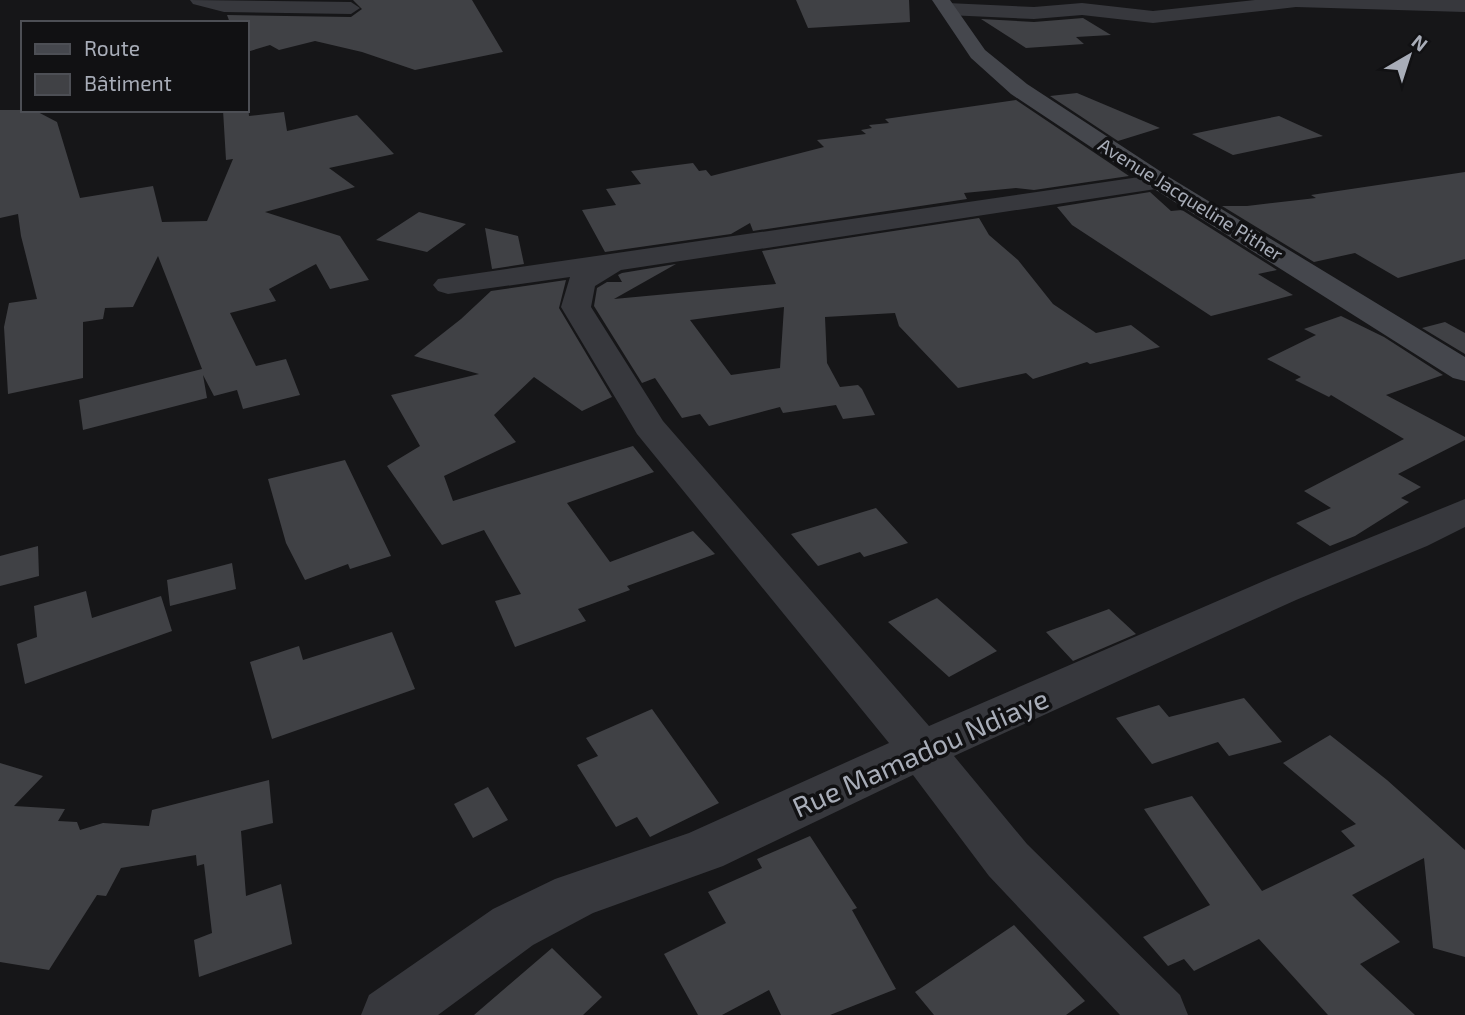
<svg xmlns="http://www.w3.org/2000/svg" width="1465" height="1015" viewBox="0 0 1465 1015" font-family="'Exo 2',sans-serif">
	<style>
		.building { fill: #404145; fill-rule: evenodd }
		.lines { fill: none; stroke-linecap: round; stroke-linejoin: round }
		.street { fill: #37383d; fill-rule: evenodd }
		.secondary { fill: #45474d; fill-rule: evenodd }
		.labels { text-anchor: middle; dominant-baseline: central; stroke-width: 7; stroke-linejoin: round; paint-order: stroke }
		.far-street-label { font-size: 19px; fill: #a8adb8; stroke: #111113 }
		.near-street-label { font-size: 28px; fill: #a8adb8; stroke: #111113 }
	</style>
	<rect width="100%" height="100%" fill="#161618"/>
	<path class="building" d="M353,0H472L503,52L415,70L362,52L315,41L279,50L270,45L247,52V23H230L227,15L351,17L362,9Z
		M796,0H909L910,22L808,28Z
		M1083,18L1111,35L1076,37L1084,44L1026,48L981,19L1034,22Z
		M247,93L249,116L284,112L287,131L357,115L394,154L329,168L355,187L265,212L340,236L369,280L330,289L316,264L269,289L276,301L230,313L256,366L286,359L300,395L243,409L237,390L214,396L203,375L207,398L83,430L79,400L202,369L158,256L133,307L105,308L103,319L83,322V378L8,394L4,327L9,303L37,299L21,236L18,214L0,218V110H34L57,122L80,198L153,186L162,222L207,221L233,159L226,160L223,110H247Z
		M1077,93L1160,128L1118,141L1050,96Z
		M1016,100L1129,176L1034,190L1016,188L964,193L967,199L753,231L750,223L731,234L605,252L582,210L616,205L606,189L641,184L631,171L693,163L699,171L706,170L711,176L824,147L817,140L866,134L861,130L872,128L869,125L889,123L885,119Z
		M1279,116L1323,136L1233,155L1192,134Z
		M1465,172V259L1398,278L1355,253L1314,262L1222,206H1247L1316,198L1311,195Z
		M1150,192L1171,211L1182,210L1277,270L1258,274L1293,295L1211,316L1072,225L1057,207Z
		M419,212L466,224L427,252L376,240Z
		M979,218L989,235L1018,260L1053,304L1096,333L1131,325L1160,347L1090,364L1087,362L1033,379L1026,373L958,388L899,326L895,313L825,317L827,363L840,387L858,385L862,389L875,415L843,419L836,405L783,413L780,407L709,426L700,414L682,418L655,378L642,383L594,306L597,288L607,282H622L618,275L622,273L676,264L614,299L776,284L762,251ZM784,307L780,368L731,375L690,320Z
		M485,228L518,236L524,264L492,269Z
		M566,280L559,308L612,397L582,411L534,377L494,415L516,442L444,476L453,501L633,446L654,472L567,503L610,562L693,531L715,554L627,586L630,590L578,609L586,621L515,647L495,601L521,594L484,530L442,545L387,466L420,446L391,395L479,374L414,356L461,319L491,291Z
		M1341,316L1384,337L1443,375L1386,395L1465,437V440L1398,474L1421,487L1401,498L1409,502L1355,536L1330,546L1296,523L1331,508L1304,491L1404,439L1331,395L1329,397L1295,380L1301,377L1267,359L1316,335L1304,329Z
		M1445,322L1465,333V354L1422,328Z
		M345,460L391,556L350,569L348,564L305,580L286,543L268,479Z
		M876,508L908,543L864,557L860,552L818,566L791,534Z
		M38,546L39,576L0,586V556Z
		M232,563L236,589L170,606L167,580Z
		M86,591L92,618L161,596L172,631L25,684L17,644L37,637L34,606Z
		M937,598L997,651L949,677L888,622Z
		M1109,609L1136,634L1073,661L1046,632Z
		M392,632L415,689L272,739L250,662L299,646L303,660Z
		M1244,698L1282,742L1229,756L1218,742L1152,764L1116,718L1159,705L1169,717Z
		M652,709L719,803L650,837L637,817L616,827L577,765L598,756L586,738Z
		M1330,735L1387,780L1465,850V957L1433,948L1424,858L1352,895L1400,942L1360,964L1415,1015H1328L1259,939L1194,971L1184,959L1168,966L1143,937L1210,905L1144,809L1192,796L1262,891L1355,846L1341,831L1356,824L1283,763Z
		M0,763L43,776L14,806L65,809L58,821L77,822L80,830L103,823L149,826L152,810L269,780L273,823L241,831L246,896L281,884L292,944L199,977L194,940L212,933L204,864L197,866L196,855L121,868L106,896L97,895L49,970L0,962Z
		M488,787L508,820L473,838L454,804Z
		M810,836L857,908L852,910L896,989L830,1015H781L769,990L722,1015H698L664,954L726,923L708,892L762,868L757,859Z
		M1014,925L1085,1001L1066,1015H934L915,992Z
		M552,948L602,997L583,1015H474Z"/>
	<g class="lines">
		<path class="street" d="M190,0L351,2L360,8L351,14L224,12L193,4Z
			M1255,0H1465V12L1296,7L1153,23L1082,15L1034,19L947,15L938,9L947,3L1034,7L1082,3L1153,11Z
			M1160,174L1169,177L1173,182L1169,187L621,270L595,286L591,307L663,421L929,726L1266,580L1465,499V527L1427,546L1296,600L954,756L1027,844L1180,995L1188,1015H1120L989,876L913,775L723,866L593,913L533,945L438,1015H361L369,995L493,909L555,879L689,833L889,743L637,434L561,307L570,277L448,294L438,291L433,285L438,279Z"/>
		<path class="secondary" d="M932,0H950L985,50L1027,84L1169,177L1465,357V381L1453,378L1151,187L1011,94L971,58Z"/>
	</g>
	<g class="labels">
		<g class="far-street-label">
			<text transform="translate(1191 199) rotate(32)">Avenue Jacqueline Pither</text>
		</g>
		<g class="near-street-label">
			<text transform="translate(920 752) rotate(-24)">Rue Mamadou Ndiaye</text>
		</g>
	</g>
	<rect x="21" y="21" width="228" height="91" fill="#111113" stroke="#4d4f55" stroke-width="2"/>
	<rect x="35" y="44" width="35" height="10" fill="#45474d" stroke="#4d4f55" stroke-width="2"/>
	<text x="84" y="56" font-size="21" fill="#a8adb8">Route</text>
	<rect x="35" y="74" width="35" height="21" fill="#404145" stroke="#4d4f55" stroke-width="2"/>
	<text x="84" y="91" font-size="21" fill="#a8adb8">Bâtiment</text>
	<g transform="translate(1409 56) rotate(39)" stroke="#111113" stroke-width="5" paint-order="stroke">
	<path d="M0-5L12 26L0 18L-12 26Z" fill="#a8adb8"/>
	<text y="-10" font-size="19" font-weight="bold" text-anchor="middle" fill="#a8adb8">N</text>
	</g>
</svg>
